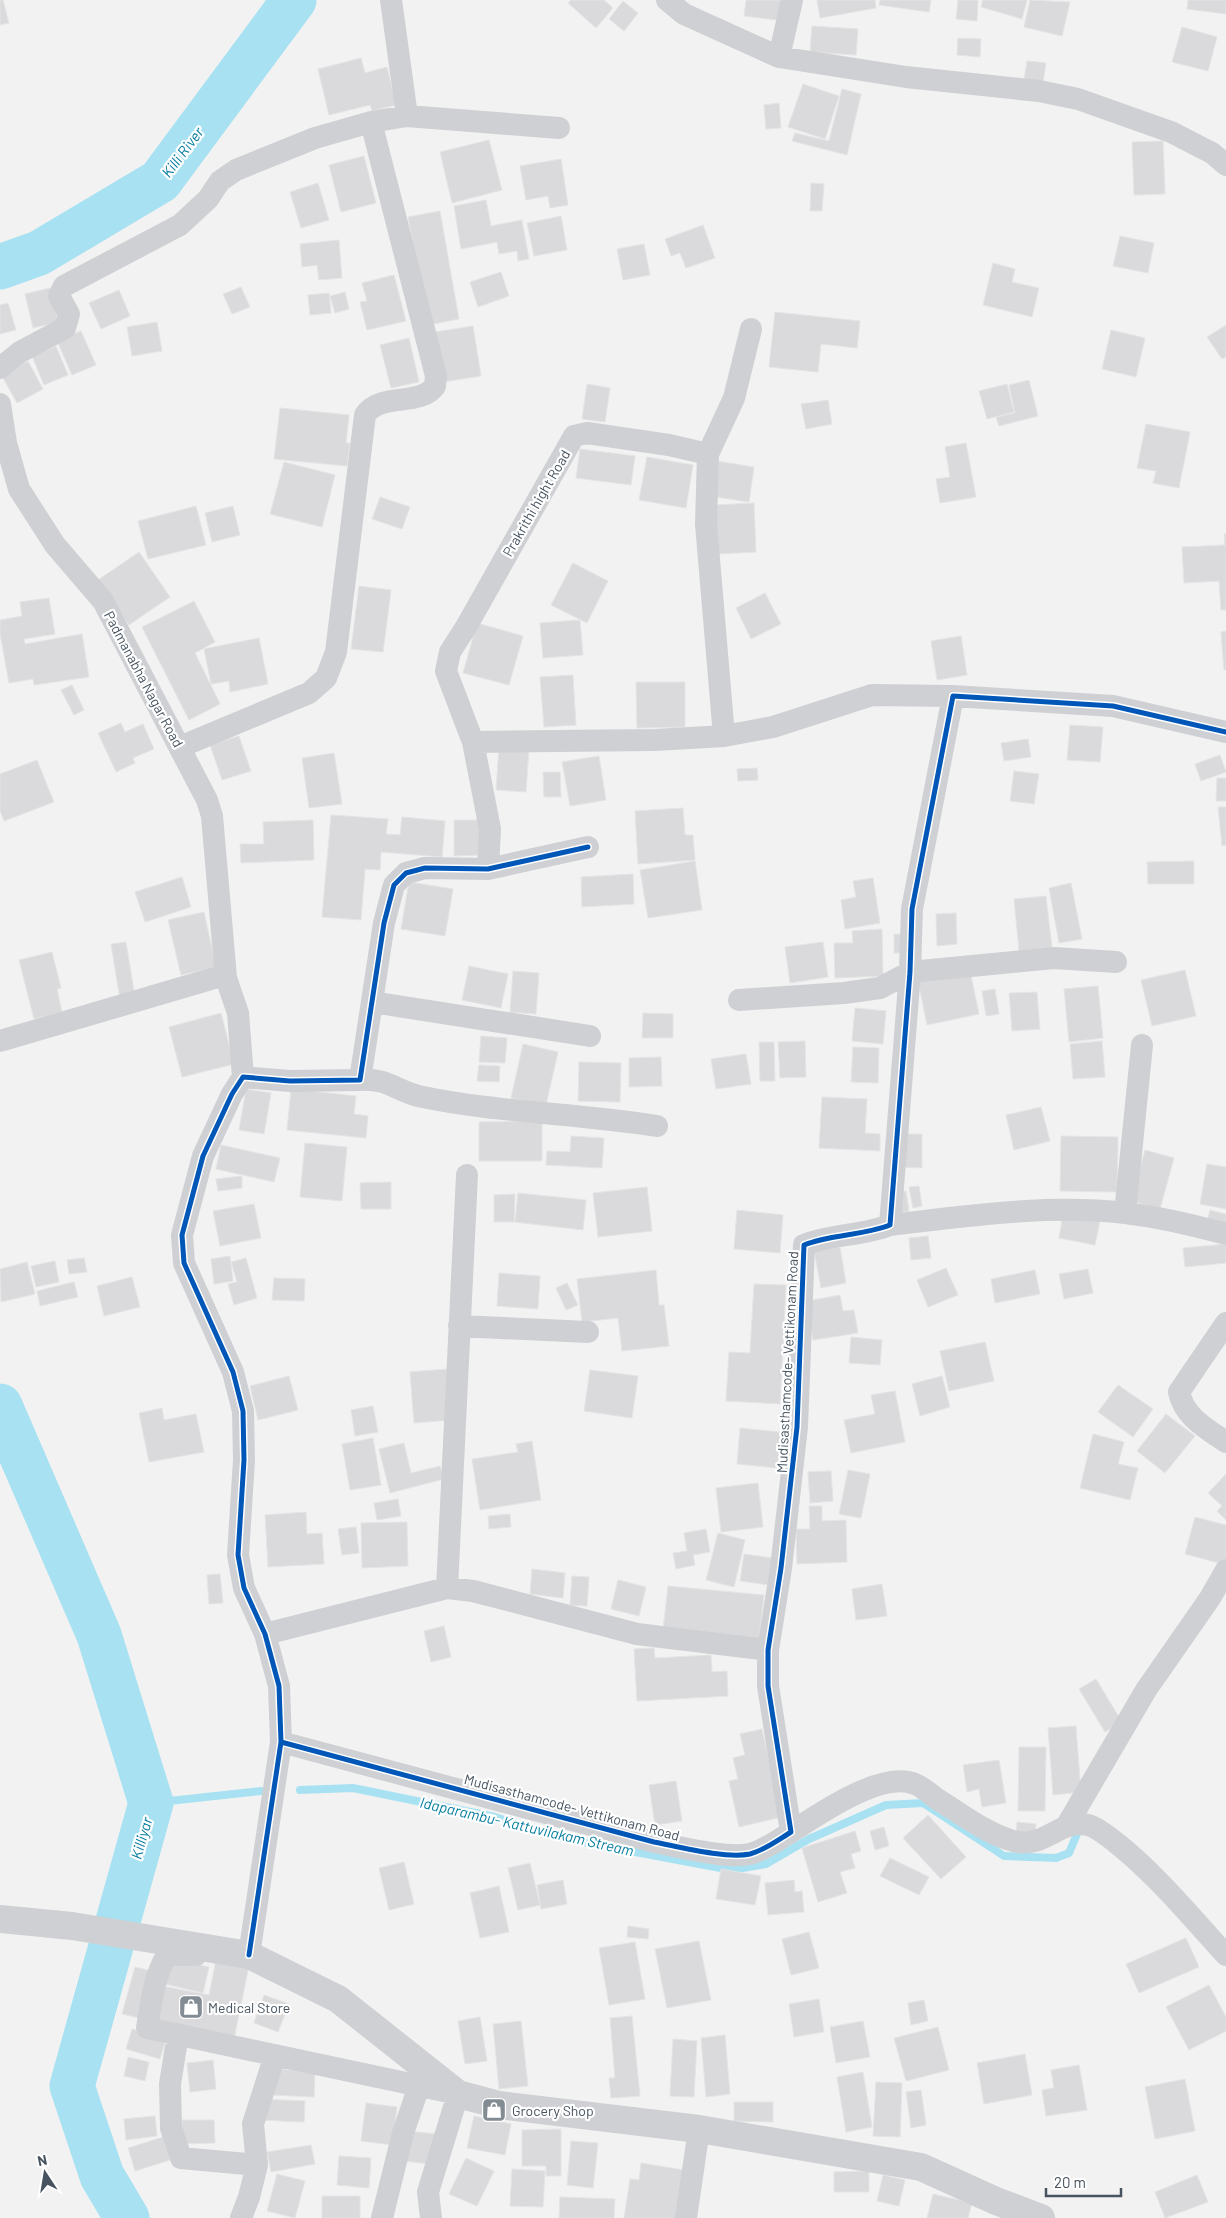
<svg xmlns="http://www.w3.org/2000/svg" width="1226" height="2218" viewBox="0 0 1226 2218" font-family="Barlow,sans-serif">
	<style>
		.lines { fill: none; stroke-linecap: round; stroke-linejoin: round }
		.stream { stroke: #a8e2f2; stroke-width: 8 }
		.river { stroke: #a8e2f2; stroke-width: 45 }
		.building { fill: #dadadc; stroke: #e4e4e5 }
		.minor { stroke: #ced0d3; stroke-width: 22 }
		.tertiary { stroke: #ced0d3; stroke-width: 28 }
		.cycleway-casing { stroke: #fff; stroke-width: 8 }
		.cycleway { stroke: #0057b8; stroke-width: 5 }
		.labels { text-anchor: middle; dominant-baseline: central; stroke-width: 4.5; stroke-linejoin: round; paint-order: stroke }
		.street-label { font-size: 14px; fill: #475460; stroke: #fff }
		.poi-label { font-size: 14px; fill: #475460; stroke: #fff; text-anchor: start }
		.water-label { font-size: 15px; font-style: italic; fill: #057d9f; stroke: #fff }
	</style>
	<rect width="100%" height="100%" fill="#f3f2f2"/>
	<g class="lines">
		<path class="stream" d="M300,1790L353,1788L495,1817L561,1838L731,1870L766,1864L809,1839L886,1805L923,1803L1004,1856L1056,1858L1069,1853L1080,1827
			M151,1803L261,1791"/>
		<path class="river" d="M0,267L39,253L160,181L294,0
			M0,1406L99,1635L151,1803L72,2086L102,2176L127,2218"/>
	</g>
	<path class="building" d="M0,0H3L9,23L0,25Z
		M571,0H604L613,8L596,28L568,3Z
		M746,0H786L784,21L744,16Z
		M817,0H875L876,8L820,18Z
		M880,0H931L929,12L879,5Z
		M958,0H978L977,21L956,19Z
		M983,0H1027L1022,19L981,7Z
		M1030,0L1070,2L1062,36L1024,27Z
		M1188,0H1226V14L1187,9Z
		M623,1L638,13L624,31L609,19Z
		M812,26L858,29L856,55L810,52Z
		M1182,27L1217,37L1208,71L1172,62Z
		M958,38L981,39L980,57L957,55Z
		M361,58L365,73L387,67L396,105L372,111L370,105L329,115L318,69Z
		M1027,61L1046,63L1043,83L1024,80Z
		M803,84L839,96L825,139L788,127Z
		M842,89L861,94L847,155L792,141L795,133L829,141Z
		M779,103L781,128L766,129L764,105Z
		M489,140L502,190L452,203L440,152Z
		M1163,141L1165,194L1134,195L1132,142Z
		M364,156L376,203L341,212L329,165Z
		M561,159L568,205L550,208L548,196L526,200L520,166Z
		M318,183L329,220L301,228L290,192Z
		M811,183L824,184L822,211H810Z
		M486,200L491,226L522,220L529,259L518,261L517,251L499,254L497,242L461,249L454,206Z
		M440,211L459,319L428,325L408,217Z
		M561,216L567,250L534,256L527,223Z
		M703,225L715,258L686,268L680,253L671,256L665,239Z
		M1120,236L1154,243L1148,273L1113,266Z
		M339,240L342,278L319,280L317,265L302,267L300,244Z
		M644,244L650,275L623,280L617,249Z
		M993,263L1015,269L1012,282L1039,288L1032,317L983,305Z
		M501,272L509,296L478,307L470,282Z
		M394,275L406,321L367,330L360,302L367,301L362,283Z
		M241,287L250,307L232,314L223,294Z
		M50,288L58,322L33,328L25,294Z
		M119,290L130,316L101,329L89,303Z
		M345,292L349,309L335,313L330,296Z
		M329,293L331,313L310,315L308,295Z
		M8,303L16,330L0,334V305Z
		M775,312L860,321L857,348L821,344L818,372L769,367Z
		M157,322L162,351L132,356L127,327Z
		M1226,325V357L1222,359L1207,337Z
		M473,326L481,376L443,382L435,332Z
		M1111,330L1145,338L1136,377L1102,369Z
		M81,331L96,365L72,375L57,341Z
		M409,338L419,382L391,388L380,345Z
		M56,346L68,375L44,385L32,356Z
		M28,361L43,389L17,403L2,376Z
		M1029,380L1038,416L999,426L996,417L1015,413L1009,385Z
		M587,384L610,388L605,422L582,419Z
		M1007,384L1014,412L987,419L979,391Z
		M828,400L832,424L806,429L801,404Z
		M280,408L349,415L346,443H350L347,466L274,459Z
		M1146,424L1190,432L1179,488L1153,483L1156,471L1137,468Z
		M966,443L976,497L940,503L936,479L950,477L945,447Z
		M580,449L635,456L631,485L576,478Z
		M647,457L693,465L686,508L639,500Z
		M716,461L754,467L749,502L710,496Z
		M284,462L335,475L322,527L270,514Z
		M380,497L410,507L402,529L372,519Z
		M754,503L756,552L717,554L715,505Z
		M196,506L206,545L148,559L138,521Z
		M233,506L240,535L212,542L205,513Z
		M1224,534H1226V610H1221L1219,581L1184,583L1182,547L1225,545Z
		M139,552L170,597L129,625L98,580Z
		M573,563L608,581L587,623L551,605Z
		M359,586L391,590L383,652L351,649Z
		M765,593L781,624L751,639L736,608Z
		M49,598L55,634L24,639L25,644L82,634L89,677L34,685L33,679L9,683L0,634V620L22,616L20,602Z
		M194,601L215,642L195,653L220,704L189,720L142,627Z
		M580,620L583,655L543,658L540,623Z
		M477,623L523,636L509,685L463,673Z
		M1226,631V670H1224L1221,632Z
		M961,636L967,675L937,680L931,641Z
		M259,638L268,684L230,692L229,681L211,684L204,649Z
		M573,675L576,725L544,727L540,677Z
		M636,682H685V727L637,728Z
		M72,685L84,710L74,715L61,690Z
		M121,723L125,732L143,724L154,749L133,758L135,763L116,772L98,733Z
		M1070,725L1103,727L1100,762L1067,760Z
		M239,736L251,771L222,780L210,745Z
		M1028,739L1031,757L1004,761L1001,743Z
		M499,747L529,749L526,792L496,790Z
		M334,753L342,804L309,808L302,758Z
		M1220,755L1226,772L1201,781L1195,764Z
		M599,756L606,800L570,806L562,762Z
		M37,760L54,802L4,821L0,811V774Z
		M757,768L758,780L738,781L737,769Z
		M1014,771L1039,774L1034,804L1010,801Z
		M543,772H560L561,797H544Z
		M1217,778H1226V801H1216Z
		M1218,807H1226V845L1222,846Z
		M683,808L685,835H693L695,860L638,864L635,811Z
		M331,815L388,819L386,834L400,835L402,817L445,821L442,857L381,852L380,870L365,869L361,920L322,917Z
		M313,820L314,860L241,863L240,844H264L263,822Z
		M454,820H480V855L454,856Z
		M695,861L702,910L648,918L640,870Z
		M1194,861V884H1148L1147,862Z
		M633,874L634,904L582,907L581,877Z
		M182,877L191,907L145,922L135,892Z
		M873,878L880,923L845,929L841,900L856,897L853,881Z
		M409,882L453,889L445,936L401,929Z
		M1071,883L1082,939L1059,943L1049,888Z
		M1046,896L1052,948L1019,951L1014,899Z
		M204,912L216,967L181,975L168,920Z
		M956,913L957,944L937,946L936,914Z
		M882,929L883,976L835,978L834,943H853L852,931Z
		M894,934L909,935V953H894Z
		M126,942L135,997L120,999L111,944Z
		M823,942L828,977L790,983L785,947Z
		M52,952L61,988L57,989L62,1012L34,1019L19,960Z
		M469,966L508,974L501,1008L462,1000Z
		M1185,970L1196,1016L1152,1026L1141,980Z
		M513,971L539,973L536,1014L510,1012Z
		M970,971L979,1014L927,1025L918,981Z
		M1098,986L1103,1038L1069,1042L1064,989Z
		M995,989L999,1014L986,1016L982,991Z
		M1037,992L1040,1029L1012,1031L1009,993Z
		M855,1008L886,1011L883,1044L852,1041Z
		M221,1013L234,1064L182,1077L169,1027Z
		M643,1013L673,1014V1038H642Z
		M481,1036L507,1038L505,1063L479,1062Z
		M805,1041L806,1077L780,1078L778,1042Z
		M1102,1041L1105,1077L1073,1079L1070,1044Z
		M759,1042H774L775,1081H760Z
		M523,1044L558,1052L546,1105L511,1098Z
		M853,1047L879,1048L878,1083L851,1082Z
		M746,1054L751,1084L716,1089L711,1059Z
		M661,1057L662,1086L629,1087V1058Z
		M579,1062L621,1063L620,1102L578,1101Z
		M479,1065L500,1066L499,1082L477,1081Z
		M246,1089L271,1093L264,1134L239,1130Z
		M291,1089L356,1096L354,1114L368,1116L366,1138L287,1130Z
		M822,1097L867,1099L865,1133L880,1134V1151L819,1148Z
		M1041,1107L1050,1141L1014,1150L1006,1115Z
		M542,1121V1161H479V1122Z
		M902,1134H922V1168L902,1167Z
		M571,1136L604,1138L602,1168L546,1165L547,1151L570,1152Z
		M1061,1136L1118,1137L1117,1192L1060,1191Z
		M305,1143L347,1147L342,1201L300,1197Z
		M221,1145L280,1158L274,1182L216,1169Z
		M1145,1150L1174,1158L1160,1209L1131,1201Z
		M1207,1164L1226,1167V1209L1200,1204Z
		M242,1176V1188L218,1191L216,1179Z
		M391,1182V1209H361L360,1183Z
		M919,1186L922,1206L913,1208L909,1187Z
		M647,1187L652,1231L598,1237L593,1193Z
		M906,1191L909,1211L900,1213L896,1193Z
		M518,1193L586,1200L583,1230L515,1222Z
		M515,1194L514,1222H494V1195Z
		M254,1204L261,1238L220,1246L213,1211Z
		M737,1210L783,1215L780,1253L734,1249Z
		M1210,1210L1226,1214V1226L1207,1222Z
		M1063,1214L1100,1221L1095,1245L1059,1238Z
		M928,1236L931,1258L911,1260L909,1238Z
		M1226,1244V1263L1185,1267L1183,1248Z
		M840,1247L846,1283L821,1288L814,1251Z
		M230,1256L233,1281L214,1284L211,1259Z
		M84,1258L87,1272L69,1274L67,1260Z
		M246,1258L257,1298L234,1305L228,1284L237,1282L231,1262Z
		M55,1261L59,1282L36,1287L31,1266Z
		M27,1262L35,1294L1,1302L0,1269Z
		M946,1268L958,1295L928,1307L917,1280Z
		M1088,1269L1093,1293L1064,1299L1059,1274Z
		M656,1270L659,1305H664L669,1346L622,1351L618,1318L582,1322L577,1279Z
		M1035,1270L1040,1294L995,1303L991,1279Z
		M499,1273L540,1276L538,1309L497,1306Z
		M132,1277L140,1307L104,1316L97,1286Z
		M274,1278L305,1279L304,1301L272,1300Z
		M74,1282L78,1297L40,1306L37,1291Z
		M567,1283L578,1305L566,1310L556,1288Z
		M754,1284L786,1285L780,1404L726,1401L729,1352L750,1353Z
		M840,1295L843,1311L854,1310L858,1333L813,1340L807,1301Z
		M851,1337L882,1340L880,1365L849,1363Z
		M985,1342L994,1381L949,1391L940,1351Z
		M447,1369L451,1420L414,1423L410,1372Z
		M590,1370L638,1376L632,1418L584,1411Z
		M289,1376L298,1410L258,1420L250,1386Z
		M942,1376L950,1407L920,1416L912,1384Z
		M1118,1385L1153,1409L1133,1437L1098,1412Z
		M895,1391L905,1442L851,1453L844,1420L875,1414L871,1395Z
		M373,1406L378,1432L355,1436L351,1410Z
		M162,1408L164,1420L196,1414L204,1452L149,1462L139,1413Z
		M1166,1414L1195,1436L1165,1473L1137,1451Z
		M740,1428L790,1433L786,1469L737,1464Z
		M1093,1434L1124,1442L1118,1464L1138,1468L1130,1500L1080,1488Z
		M373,1438L381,1485L350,1490L342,1444Z
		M532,1441L541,1500L480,1510L472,1459L518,1452L516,1444Z
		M404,1443L411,1473L440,1466L444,1479L390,1493L379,1449Z
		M848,1470L870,1474L861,1518L839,1514Z
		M831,1471L833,1501L810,1503L808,1472Z
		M1226,1474V1520L1217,1511L1222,1506L1208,1493Z
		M758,1483L763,1527L721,1532L716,1488Z
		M398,1499L401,1516L377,1520L374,1503Z
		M809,1506H822V1521L846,1520L847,1562L797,1564L796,1529H810Z
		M306,1512L307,1534L322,1533L324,1564L268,1567L265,1515Z
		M510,1514L511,1527L489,1529L488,1516Z
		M1195,1517L1226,1525V1565L1185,1554Z
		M407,1522L408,1566L362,1568L361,1523Z
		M356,1527L359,1553L342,1555L338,1529Z
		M706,1529L710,1552L693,1555L695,1565L676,1569L673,1553L687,1551L684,1533Z
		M718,1533L745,1540L734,1587L706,1580Z
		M744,1554L773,1558L769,1585L740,1581Z
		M532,1569L565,1573L563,1598L530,1594Z
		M220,1574L223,1603L209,1604L207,1575Z
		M572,1576L589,1577L587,1606L570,1605Z
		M618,1580L646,1587L639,1616L611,1609Z
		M882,1584L887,1616L856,1620L852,1589Z
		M668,1586L764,1595L759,1639L663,1630Z
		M444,1626L451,1657L431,1662L424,1631Z
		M654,1648L655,1658L711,1655L712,1672L727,1671L728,1696L637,1701L634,1649Z
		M1096,1679L1122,1722L1105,1732L1079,1689Z
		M1076,1726L1081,1792L1053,1795L1048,1728Z
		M762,1729L782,1817L739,1827L729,1781L738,1779L733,1758L745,1755L740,1734Z
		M1019,1747H1046L1045,1811H1018Z
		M999,1760L1006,1803L982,1807L979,1789L967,1792L963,1765Z
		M676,1781L682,1821L655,1825L649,1785Z
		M928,1815L966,1857L941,1879L903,1838Z
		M1017,1822L1036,1824L1034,1838L1016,1836Z
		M884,1827L889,1846L875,1850L870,1831Z
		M855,1831L861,1851L851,1854L855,1868L840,1872L847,1893L818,1902L802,1848Z
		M890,1858L929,1877L919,1895L880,1876Z
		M404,1862L414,1904L389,1910L379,1868Z
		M530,1863L540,1905L518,1910L508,1868Z
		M721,1869L761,1876L755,1905L716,1899Z
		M563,1880L567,1904L541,1909L537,1885Z
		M794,1880L795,1892L802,1891L804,1912L768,1915L765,1883Z
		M499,1886L509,1932L480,1938L470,1893Z
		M628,1926L649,1929L648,1939L627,1937Z
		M809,1932L819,1968L791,1975L782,1939Z
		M1186,1938L1199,1967L1139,1993L1126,1964Z
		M699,1941L711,2000L667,2008L655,1949Z
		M635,1942L645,1999L609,2005L599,1948Z
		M167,1958L209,1967L203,1993L161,1983Z
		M216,1960L249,1966L234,2039L150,2022L157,1985L209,1995Z
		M135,1967L156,1972L143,2019L122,2014Z
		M1209,1985L1226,2017V2031L1189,2050L1166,2007Z
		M264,1995L289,2004L278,2032L254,2023Z
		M819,1999L824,2032L794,2037L789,2004Z
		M924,2000L928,2021L911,2025L908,2003Z
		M632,2016L640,2096L611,2098L609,2078H615L610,2018Z
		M480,2017L487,2061L465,2064L458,2021Z
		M521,2021L528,2086L499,2089L493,2024Z
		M863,2021L870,2057L836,2063L830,2027Z
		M938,2027L949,2070L906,2081L894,2038Z
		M132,2029L166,2039L160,2059L126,2049Z
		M725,2035L730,2094L706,2097L701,2038Z
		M673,2039L697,2041L694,2097L670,2096Z
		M1025,2054L1032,2095L984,2104L977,2063Z
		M128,2057L149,2062L145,2081L124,2076Z
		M213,2060L216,2089L190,2092L187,2063Z
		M1079,2065L1087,2110L1046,2116L1042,2090L1054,2088L1051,2070Z
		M273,2069L315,2071L314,2097L272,2095Z
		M863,2072L872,2127L846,2132L837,2077Z
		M1185,2079L1195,2131L1155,2139L1145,2087Z
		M876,2082L902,2083L900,2137L873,2136Z
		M921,2090L926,2125L911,2128L906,2092Z
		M261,2099L305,2101L304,2122L260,2120Z
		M734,2102H773V2122L734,2121Z
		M366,2103L397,2107L392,2145L361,2141Z
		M155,2116L157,2136L126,2140L124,2119Z
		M474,2116L511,2124L505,2155L467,2148Z
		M182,2120H214L215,2143L182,2144Z
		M561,2129V2176H546V2166H522V2130Z
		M408,2131L435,2134L431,2164L404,2161Z
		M163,2137L170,2160L135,2171L128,2148Z
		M571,2141L598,2143L593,2188L567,2185Z
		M311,2145L315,2164L271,2172L267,2152Z
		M339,2156L371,2158L369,2188L337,2185Z
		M466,2158L494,2171L477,2206L449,2194Z
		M641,2163L684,2170L676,2218H624L630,2179L639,2180Z
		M512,2169L545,2171L543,2207L510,2206Z
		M869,2171V2192H834V2172Z
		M277,2174L305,2181L295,2218L267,2211Z
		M883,2175L905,2180L899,2206L877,2201Z
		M1197,2175L1208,2202L1165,2218L1155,2192Z
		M933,2194L972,2203L968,2218H927Z
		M322,2196H360V2218H322Z
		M560,2197L615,2199L614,2218H559Z"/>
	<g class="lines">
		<path class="minor" d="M391,0L407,116
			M667,0L684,14L779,57L906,77L1039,91L1078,99L1171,132L1212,153L1226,165
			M779,57L792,0
			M0,368L20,352L65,328L69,314L59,296L64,286L180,225L208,199L220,181L236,170L315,138L371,122L407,116L559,128
			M0,404L6,443L19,489L55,545L103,601L207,800L212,816L226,978
			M708,454L734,398L751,329
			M473,742L655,740L724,736
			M180,747L309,693L326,678L336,652L365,415C380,392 420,407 435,386L436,376L371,122
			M488,869L490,829L473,742L446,671L450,652L466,627L574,436L587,433L669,445L708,454L706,524L724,736L773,727L872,695L953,696
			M739,1000L844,993L880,988L910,972L1054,958L1116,962
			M372,1002L590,1036
			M0,1041L218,977L226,978L238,1013L243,1077
			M360,1080C387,1078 395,1090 418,1096C497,1113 578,1113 657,1126
			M1125,1213L1142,1045
			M890,1225C968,1216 1047,1204 1125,1213C1159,1217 1193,1225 1226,1234
			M1226,1323L1179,1392C1184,1417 1207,1429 1226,1442
			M459,1326L588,1332
			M447,1588L467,1175
			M265,1634L447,1588L473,1591L637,1634L768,1650
			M281,1742L279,1686L265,1634L244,1588L238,1555L244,1460L243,1411L233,1372L184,1263L182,1235L203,1156L232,1094L243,1077L290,1081L360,1080L384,923L394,885L406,873L425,868L488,869L588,847
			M1067,1825L1146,1690L1210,1598L1226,1570
			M791,1832C819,1814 882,1770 915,1784C923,1787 930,1794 937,1799C960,1813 984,1832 1010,1840C1044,1852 1058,1818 1088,1825C1097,1827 1107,1836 1114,1841C1156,1874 1190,1916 1226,1955
			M196,1955H167C154,1976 151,2003 147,2028L458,2094L428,2192L431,2218
			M249,1955L281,1742L654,1842C680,1847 726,1859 750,1854C765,1850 778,1840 791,1832L768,1686V1650L781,1568L797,1427L804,1245C831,1234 862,1236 890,1225L910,972L912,909L953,696L1113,706L1226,732
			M178,2034L170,2084L171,2128L181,2158L257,2165
			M241,2218L249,2197L257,2165L253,2124L275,2055
			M382,2218L403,2133L419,2086
			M686,2218L699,2129"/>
		<path class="tertiary" d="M0,1919L72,1926L249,1955L338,1999L458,2094L499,2105L699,2129L921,2167L996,2201L1041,2218"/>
		<defs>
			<path id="cycleway" d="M281,1742L279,1686L265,1634L244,1588L238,1555L244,1460L243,1411L233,1372L184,1263L182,1235L203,1156L232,1094L243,1077L290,1081L360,1080L384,923L394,885L406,873L425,868L488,869L588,847
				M249,1955L281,1742L654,1842C680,1847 726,1859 750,1854C765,1850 778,1840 791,1832L768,1686V1650L781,1568L797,1427L804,1245C831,1234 862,1236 890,1225L910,972L912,909L953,696L1113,706L1226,732"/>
		</defs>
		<use href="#cycleway" class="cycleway-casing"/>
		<use href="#cycleway" class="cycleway"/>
	</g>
	<defs>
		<symbol id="shop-square" viewBox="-11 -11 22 22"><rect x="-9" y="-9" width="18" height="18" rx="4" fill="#838b93" stroke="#fff"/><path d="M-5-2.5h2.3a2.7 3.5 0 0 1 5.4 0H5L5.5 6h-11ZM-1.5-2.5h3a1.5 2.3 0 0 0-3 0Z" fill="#fff"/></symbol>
	</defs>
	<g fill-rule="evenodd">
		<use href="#shop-square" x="177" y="1993" width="28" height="28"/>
		<use href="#shop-square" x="480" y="2096" width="28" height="28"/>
	</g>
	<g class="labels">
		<g class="street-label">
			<text transform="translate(536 503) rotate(-60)">Prakrithi hight Road</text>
			<text transform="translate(144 679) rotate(62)">Padmanabha Nagar Road</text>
			<text transform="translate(787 1362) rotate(-87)">Mudisasthamcode- Vettikonam Road</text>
			<text transform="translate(572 1807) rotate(15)">Mudisasthamcode- Vettikonam Road</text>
		</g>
		<g class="poi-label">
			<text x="208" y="2007">Medical Store</text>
			<text x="512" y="2110">Grocery Shop</text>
		</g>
		<g class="water-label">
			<text transform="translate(182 152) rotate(-53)">Killi River</text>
			<text transform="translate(527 1826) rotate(13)">Idaparambu- Kattuvilakam Stream</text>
			<text transform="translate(141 1838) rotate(-74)">Killiyar</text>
		</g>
	</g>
	<g transform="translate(45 2173) rotate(348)" stroke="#ffffff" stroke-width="4" paint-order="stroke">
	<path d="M0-4L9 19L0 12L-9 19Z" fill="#475460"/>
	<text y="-8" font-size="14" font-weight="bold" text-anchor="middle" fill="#475460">N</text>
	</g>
	<path d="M1046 2188v8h75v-8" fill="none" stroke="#475460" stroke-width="2.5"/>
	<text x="1054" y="2188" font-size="15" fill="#475460" stroke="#ffffff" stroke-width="4" paint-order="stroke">20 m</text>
</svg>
